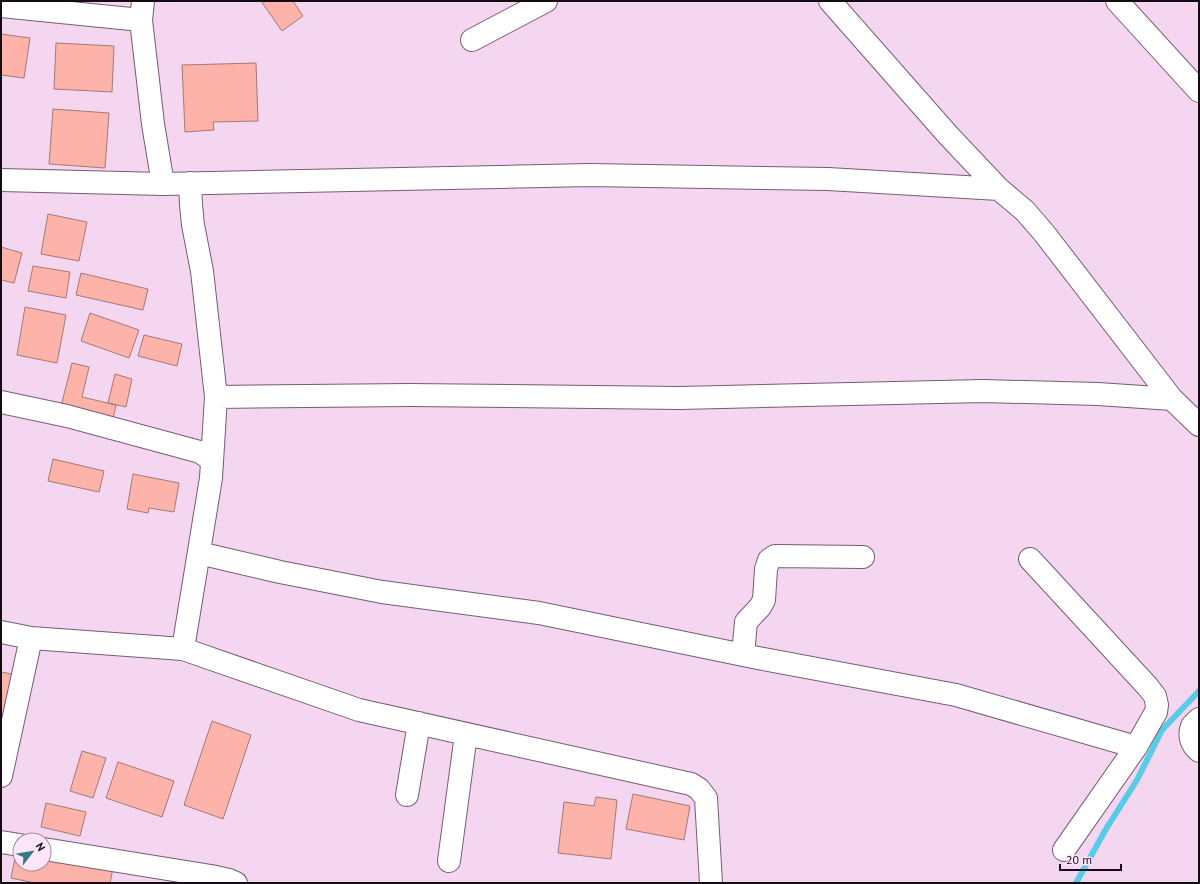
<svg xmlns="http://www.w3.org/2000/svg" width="1200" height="884" viewBox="0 0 1200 884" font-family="'PT Sans',sans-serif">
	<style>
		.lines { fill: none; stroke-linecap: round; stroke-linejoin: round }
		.stream { stroke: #58cce7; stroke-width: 6 }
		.building { fill: #fdb3a9; stroke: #a17a75 }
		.minor-casing { stroke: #765c74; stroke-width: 24 }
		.minor { stroke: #fff; stroke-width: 22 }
	</style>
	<rect width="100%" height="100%" fill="#f5d6f1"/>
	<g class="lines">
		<path class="stream" d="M1076,883L1106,829L1137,780L1162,730L1199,691"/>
	</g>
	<path class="building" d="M261,1H293L303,16L282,31Z
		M1,34L30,38L24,78L1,75Z
		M56,43L114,46L112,92L54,89Z
		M256,63L258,121L213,122L214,130L185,132L182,65Z
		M53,109L109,113L105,168L49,164Z
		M48,214L87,222L79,261L41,254Z
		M1,247L22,253L14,283L1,280Z
		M33,266L70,272L66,298L28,291Z
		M81,273L148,289L143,310L76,295Z
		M25,307L66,315L57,363L17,355Z
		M90,313L139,330L129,358L81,341Z
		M144,335L182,344L177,366L138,356Z
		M72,363L89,367L82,397L116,405L113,419L61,406Z
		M115,374L132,379L126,407L108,403Z
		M53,459L104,471L99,492L48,481Z
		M133,474L179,483L174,512L149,508L148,513L127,509Z
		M1,672L12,674L5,718L1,717Z
		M212,721L251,735L223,819L184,805Z
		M82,751L106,758L93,798L70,791Z
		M118,762L174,781L162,817L106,798Z
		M633,794L690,806L684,840L626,829Z
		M596,797L617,800L611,859L558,853L564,802L594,806Z
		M46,803L86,812L80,836L41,827Z
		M17,848L20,849V864H44V854L113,868L110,883H35L11,878Z"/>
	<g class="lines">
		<defs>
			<path id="minor" d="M143,1L141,20L153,124L163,184
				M830,1L948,135L999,189L1025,211L1044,233L1172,399L1199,425
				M1117,1L1199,91
				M1,6L141,20
				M472,40L546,1
				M1,180L163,184L590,175L828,179L999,189
				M190,183L191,205L193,225L202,271L216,397L409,395L680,398L983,391L1098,394L1172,399
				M1,402L67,416L200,452L212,460
				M199,553L280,572L382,592L539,613L758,658L956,695L1136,747
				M1030,559L1148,687L1155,696L1157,705L1156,712L1136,747L1064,850
				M1,632L31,638
				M183,649L359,710L691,784L699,789L706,798L711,883
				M743,655L746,622L760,607L764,600L766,569L769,560L775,556L863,557
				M1199,719C1197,721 1193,724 1192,726C1188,736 1192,745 1199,751
				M1,776L31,638L183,649L211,478L216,397
				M407,795L419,723
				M1,842L20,845
				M44,849L211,876L229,880L236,883
				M449,861L466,734"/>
		</defs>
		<use href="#minor" class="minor-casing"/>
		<use href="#minor" class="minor"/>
	</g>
	<rect width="1200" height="884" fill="none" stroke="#150b14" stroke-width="4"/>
	<g transform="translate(32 852) rotate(59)"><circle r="19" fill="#fee5fb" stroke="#a18e9f"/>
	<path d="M0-3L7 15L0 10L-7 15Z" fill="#327a83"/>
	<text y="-6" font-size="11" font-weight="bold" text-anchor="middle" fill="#150b14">N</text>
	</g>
	<path d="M1060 864v6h61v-6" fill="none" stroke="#150b14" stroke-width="2"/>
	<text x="1066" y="864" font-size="12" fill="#150b14" stroke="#fee5fb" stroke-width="3" paint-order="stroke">20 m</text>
</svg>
